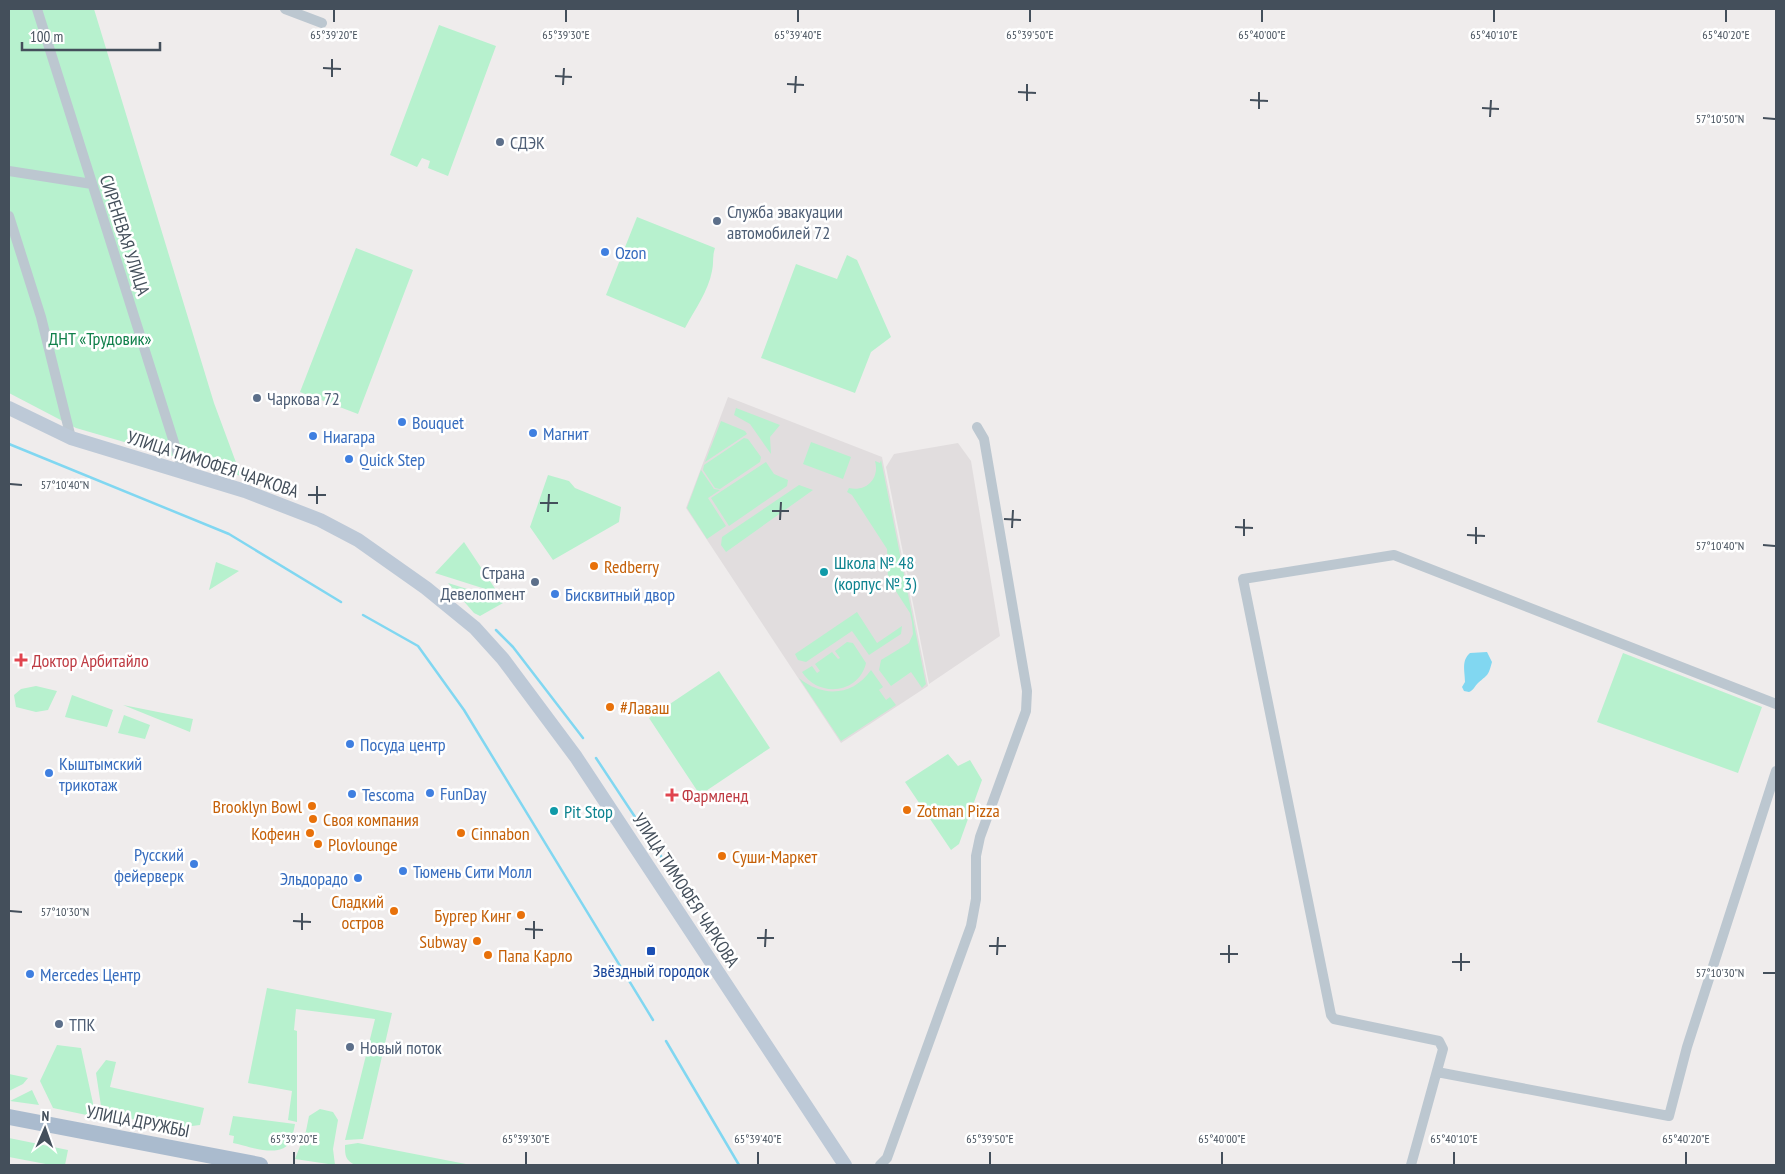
<svg xmlns="http://www.w3.org/2000/svg" width="1785" height="1174" viewBox="0 0 1785 1174" font-family="'PT Sans Narrow',sans-serif">
	<style>
		.education { fill: #e1ddde }
		.green { fill: #b7f1ce }
		.water { fill: #81d7f1 }
		.lines { fill: none; stroke-linecap: round; stroke-linejoin: round }
		.stream { stroke: #81d7f1; stroke-width: 2.5 }
		.street { stroke: #bcc7d0; stroke-width: 10 }
		.secondary { stroke: #bdc9d7; stroke-width: 14 }
		.primary { stroke: #aabbce; stroke-width: 16 }
		.ticks { fill: none; stroke: #444f5b; stroke-width: 2 }
		.service-dot { fill: #5c6f8a; stroke: #fff; stroke-width: 2 }
		.shop-dot { fill: #3f7fe0; stroke: #fff; stroke-width: 2 }
		.food-dot { fill: #e8710a; stroke: #fff; stroke-width: 2 }
		.culture-dot { fill: #0f9aa8; stroke: #fff; stroke-width: 2 }
		.health-dot { fill: #e0444e; stroke: #fff; stroke-width: 2 }
		.transit-dot { fill: #1a4fb4; stroke: #fff; stroke-width: 2 }
		.labels { text-anchor: middle; dominant-baseline: central; stroke-width: 5; stroke-linejoin: round; paint-order: stroke }
		.service-label { font-size: 18px; fill: #4e5e75; stroke: #fff; text-anchor: start }
		.street-label { font-size: 18px; fill: #444f5b; stroke: #fff }
		.shop-label { font-size: 18px; fill: #366cbe; stroke: #fff; text-anchor: start }
		.park-label { font-size: 18px; fill: #11804b; stroke: #fff }
		.culture-label { font-size: 18px; fill: #0d838f; stroke: #fff; text-anchor: start }
		.food-label { font-size: 18px; fill: #c56008; stroke: #fff; text-anchor: start }
		.health-label { font-size: 18px; fill: #be3a42; stroke: #fff; text-anchor: start }
		.transit-label { font-size: 18px; fill: #164399; stroke: #fff }
		.ticks-label { font-size: 12px; text-anchor: middle; fill: #444f5b; stroke: #fff; stroke-width: 5; stroke-linejoin: round; paint-order: stroke }
	</style>
	<rect width="100%" height="100%" fill="#efecec"/>
	<path class="education" d="M728,397L882,457L928,686L841,743L686,508Z
		M958,443L971,461L1000,636L929,684L886,467L894,454Z"/>
	<path class="green" d="M9,9H94L214,403L241,476L76,428L9,393Z
		M439,25L496,46L448,176L428,168L430,161L422,158L417,167L390,155Z
		M637,217L715,248C712,257 714,263 712,271C708,292 695,309 685,328L606,295Z
		M356,248L413,270L358,414L300,392Z
		M847,255L857,260L891,337L871,352L855,393L761,358L796,264L837,279Z
		M736,408L780,425L770,437L771,454L750,424L734,415Z
		M721,421L745,431L747,434L705,462Z
		M744,438L748,439L761,457L760,462L720,489L715,488L703,470L704,465Z
		M811,442L851,457L843,479L803,464Z
		M881,460L926,684L922,688L911,672L891,686L879,670L881,660L909,643L913,634L912,622L910,613L888,579L887,549L852,495L847,492L849,488C866,492 880,479 875,461L880,463Z
		M766,462L774,474L788,480L787,486L729,526L711,498Z
		M701,470L714,489L720,490L708,498L726,526L707,539L687,508Z
		M548,475L569,481L575,488L621,507L619,522L553,560L530,527Z
		M799,485L813,490L726,552L721,545L722,537Z
		M464,542L498,593L435,573Z
		M216,562L239,571L209,590Z
		M448,583L499,599L503,603L480,616L474,613Z
		M857,612L877,643L902,626L901,634L869,655L852,631L806,662L798,660L795,654Z
		M847,642L853,643L866,663C859,694 818,698 802,672L812,666L817,673L820,671L815,664L832,652L838,659L840,658L835,651Z
		M1623,653L1762,707L1738,773L1597,722Z
		M871,670L883,687L879,690L886,700L890,697L896,705L841,741L799,678C823,698 853,696 871,670Z
		M719,671L770,748L700,795L649,718Z
		M36,686L57,691L48,710L36,712L16,707L14,695L21,689Z
		M72,695L113,710L107,727L65,717Z
		M123,705L193,719L190,732Z
		M124,715L150,725L145,739L118,733Z
		M948,754L958,766L970,760L982,780L959,844L951,850L905,782Z
		M267,988L392,1013L363,1139L345,1140L375,1019L296,1009L294,1030L297,1031V1122L288,1120L292,1091L248,1083Z
		M57,1045L81,1048L96,1117L53,1108L40,1081Z
		M106,1060L116,1062L110,1087L204,1108L200,1125L184,1127L164,1120L138,1115L135,1119L113,1121L101,1106L96,1073Z
		M9,1074L28,1078L23,1084L9,1091Z
		M32,1090L39,1105L10,1101Z
		M320,1109L333,1112L338,1120L333,1149L335,1165L295,1159L306,1131L309,1116Z
		M233,1116L295,1124C294,1129 293,1135 291,1140C283,1160 248,1146 233,1143L234,1136L229,1135Z
		M9,1138L68,1150L65,1165H51L9,1157Z
		M358,1143L471,1165H356C345,1161 345,1155 345,1145Z"/>
	<path class="water" d="M1487,652L1492,662C1488,677 1488,674 1478,683C1474,687 1474,690 1469,692L1464,691L1462,687L1465,682C1465,671 1461,661 1470,653Z"/>
	<g class="lines">
		<path class="stream" d="M9,444L229,534L341,602
			M363,615L418,646L464,710L653,1020
			M496,630L513,647L583,738
			M596,758L688,897
			M666,1041L739,1165"/>
		<path class="street" d="M37,9L183,471
			M285,9L322,23
			M9,171L92,184
			M9,216L41,317L71,438
			M1437,1072L1669,1116L1687,1047L1776,771
			M880,1165L887,1158L971,926L976,899V856L980,837L1026,711L1027,691L1021,656L984,439L977,427
			M1411,1165L1443,1049L1439,1041L1334,1019L1331,1015L1243,579L1394,555L1776,704"/>
		<path class="secondary" d="M9,408L71,438L245,491L320,520L358,540L426,588L475,628L503,659L576,757L845,1165"/>
		<path class="primary" d="M9,1117L260,1165"/>
	</g>
	<path class="ticks" d="M334,22V10M566,22V10M798,22V10M1030,22V10M1262,22V10M1494,22V10M1726,22V10M323,68L341,69M555,76L572,77M332,77V59M787,84L804,85M563,85L564,68M1018,92L1036,93M795,93L796,76M1250,100L1268,101M1027,101V84M1482,108L1499,109M1259,109V92M1490,117L1491,100M1763,118L1775,119M10,484L22,485M308,495H326M540,503H558M317,504V486M772,511H789M548,512L549,494M1004,519L1021,520M780,520L781,502M1235,527L1253,528M1012,528L1013,510M1467,535L1485,536M1244,536V519M1476,544V527M1763,545L1775,546M10,911L22,912M293,921L311,922M525,929L543,930M302,930V913M757,938H774M534,939V921M989,946H1006M765,947L766,929M1220,954H1238M997,955L998,937M1452,962H1470M1229,963V945M1461,971V953M1763,973H1775M294,1164V1152M526,1164V1152M758,1164V1152M990,1164V1152M1222,1164V1152M1454,1164V1152M1686,1164V1152"/>
	<g class="service-dot">
		<circle cx="500" cy="142" r="5"/>
		<circle cx="717" cy="221" r="5"/>
		<circle cx="257" cy="398" r="5"/>
		<circle cx="535" cy="582" r="5"/>
		<circle cx="59" cy="1024" r="5"/>
		<circle cx="350" cy="1047" r="5"/>
	</g>
	<g class="shop-dot">
		<circle cx="605" cy="252" r="5"/>
		<circle cx="402" cy="422" r="5"/>
		<circle cx="533" cy="433" r="5"/>
		<circle cx="313" cy="436" r="5"/>
		<circle cx="349" cy="459" r="5"/>
		<circle cx="555" cy="594" r="5"/>
		<circle cx="350" cy="744" r="5"/>
		<circle cx="49" cy="773" r="5"/>
		<circle cx="430" cy="793" r="5"/>
		<circle cx="352" cy="794" r="5"/>
		<circle cx="194" cy="864" r="5"/>
		<circle cx="403" cy="871" r="5"/>
		<circle cx="358" cy="878" r="5"/>
		<circle cx="30" cy="974" r="5"/>
	</g>
	<g class="food-dot">
		<circle cx="594" cy="566" r="5"/>
		<circle cx="610" cy="707" r="5"/>
		<circle cx="312" cy="806" r="5"/>
		<circle cx="907" cy="810" r="5"/>
		<circle cx="313" cy="819" r="5"/>
		<circle cx="310" cy="833" r="5"/>
		<circle cx="461" cy="833" r="5"/>
		<circle cx="318" cy="844" r="5"/>
		<circle cx="722" cy="856" r="5"/>
		<circle cx="394" cy="911" r="5"/>
		<circle cx="521" cy="915" r="5"/>
		<circle cx="477" cy="941" r="5"/>
		<circle cx="488" cy="955" r="5"/>
	</g>
	<g class="culture-dot">
		<circle cx="824" cy="572" r="5"/>
		<circle cx="554" cy="811" r="5"/>
	</g>
	<g class="health-dot">
		<path d="M18.5 652.5h5v5h5v5h-5v5h-5v-5h-5v-5h5z"/>
		<path d="M669.5 787.5h5v5h5v5h-5v5h-5v-5h-5v-5h5z"/>
	</g>
	<rect class="transit-dot" x="646" y="946" width="10" height="10" rx="2.5"/>
	<g class="labels">
		<g class="service-label">
			<text x="510" y="142">СДЭК</text>
			<text x="727" y="211">Служба эвакуации<tspan x="727" dy="21">автомобилей 72</tspan></text>
			<text x="267" y="398">Чаркова 72</text>
			<text x="525" y="572" text-anchor="end">Страна<tspan x="525" dy="21">Девелопмент</tspan></text>
			<text x="69" y="1024">ТПК</text>
			<text x="360" y="1047">Новый поток</text>
		</g>
		<g class="street-label">
			<text transform="translate(125 235) rotate(72)">СИРЕНЕВАЯ УЛИЦА</text>
			<text transform="translate(213 464) rotate(18)">УЛИЦА ТИМОФЕЯ ЧАРКОВА</text>
			<text transform="translate(686 890) rotate(57)">УЛИЦА ТИМОФЕЯ ЧАРКОВА</text>
			<text transform="translate(138 1121) rotate(11)">УЛИЦА ДРУЖБЫ</text>
		</g>
		<g class="shop-label">
			<text x="615" y="252">Ozon</text>
			<text x="412" y="422">Bouquet</text>
			<text x="543" y="433">Магнит</text>
			<text x="323" y="436">Ниагара</text>
			<text x="359" y="459">Quick Step</text>
			<text x="565" y="594">Бисквитный двор</text>
			<text x="360" y="744">Посуда центр</text>
			<text x="59" y="763">Кыштымский<tspan x="59" dy="21">трикотаж</tspan></text>
			<text x="440" y="793">FunDay</text>
			<text x="362" y="794">Tescoma</text>
			<text x="184" y="854" text-anchor="end">Русский<tspan x="184" dy="21">фейерверк</tspan></text>
			<text x="413" y="871">Тюмень Сити Молл</text>
			<text x="348" y="878" text-anchor="end">Эльдорадо</text>
			<text x="40" y="974">Mercedes Центр</text>
		</g>
		<g class="park-label">
			<text x="100" y="338">ДНТ «Трудовик»</text>
		</g>
		<g class="culture-label">
			<text x="834" y="562">Школа № 48<tspan x="834" dy="21">(корпус № 3)</tspan></text>
			<text x="564" y="811">Pit Stop</text>
		</g>
		<g class="food-label">
			<text x="604" y="566">Redberry</text>
			<text x="620" y="707">#Лаваш</text>
			<text x="302" y="806" text-anchor="end">Brooklyn Bowl</text>
			<text x="917" y="810">Zotman Pizza</text>
			<text x="323" y="819">Своя компания</text>
			<text x="300" y="833" text-anchor="end">Кофеин</text>
			<text x="471" y="833">Cinnabon</text>
			<text x="328" y="844">Plovlounge</text>
			<text x="732" y="856">Суши-Маркет</text>
			<text x="384" y="901" text-anchor="end">Сладкий<tspan x="384" dy="21">остров</tspan></text>
			<text x="511" y="915" text-anchor="end">Бургер Кинг</text>
			<text x="467" y="941" text-anchor="end">Subway</text>
			<text x="498" y="955">Папа Карло</text>
		</g>
		<g class="health-label">
			<text x="32" y="660">Доктор Арбитайло</text>
			<text x="682" y="795">Фармленд</text>
		</g>
		<g class="transit-label">
			<text x="651" y="970">Звёздный городок</text>
		</g>
	</g>
	<g class="ticks-label">
		<text x="334" y="39">65°39'20"E</text>
		<text x="566" y="39">65°39'30"E</text>
		<text x="798" y="39">65°39'40"E</text>
		<text x="1030" y="39">65°39'50"E</text>
		<text x="1262" y="39">65°40'00"E</text>
		<text x="1494" y="39">65°40'10"E</text>
		<text x="1726" y="39">65°40'20"E</text>
		<text x="1720" y="123">57°10'50"N</text>
		<text x="65" y="489">57°10'40"N</text>
		<text x="1720" y="550">57°10'40"N</text>
		<text x="65" y="916">57°10'30"N</text>
		<text x="1720" y="977">57°10'30"N</text>
		<text x="294" y="1143">65°39'20"E</text>
		<text x="526" y="1143">65°39'30"E</text>
		<text x="758" y="1143">65°39'40"E</text>
		<text x="990" y="1143">65°39'50"E</text>
		<text x="1222" y="1143">65°40'00"E</text>
		<text x="1454" y="1143">65°40'10"E</text>
		<text x="1686" y="1143">65°40'20"E</text>
	</g>
	<rect width="1785" height="1174" fill="none" stroke="#444f5b" stroke-width="20"/>
	<g transform="translate(45 1129) rotate(2)" stroke="#ffffff" stroke-width="4" paint-order="stroke">
	<path d="M0-4L9 19L0 12L-9 19Z" fill="#444f5b"/>
	<text y="-8" font-size="14" font-weight="bold" text-anchor="middle" fill="#444f5b">N</text>
	</g>
	<path d="M22 42v8h138v-8" fill="none" stroke="#444f5b" stroke-width="2.5"/>
	<text x="30" y="42" font-size="15" fill="#444f5b" stroke="#ffffff" stroke-width="4" paint-order="stroke">100 m</text>
</svg>
